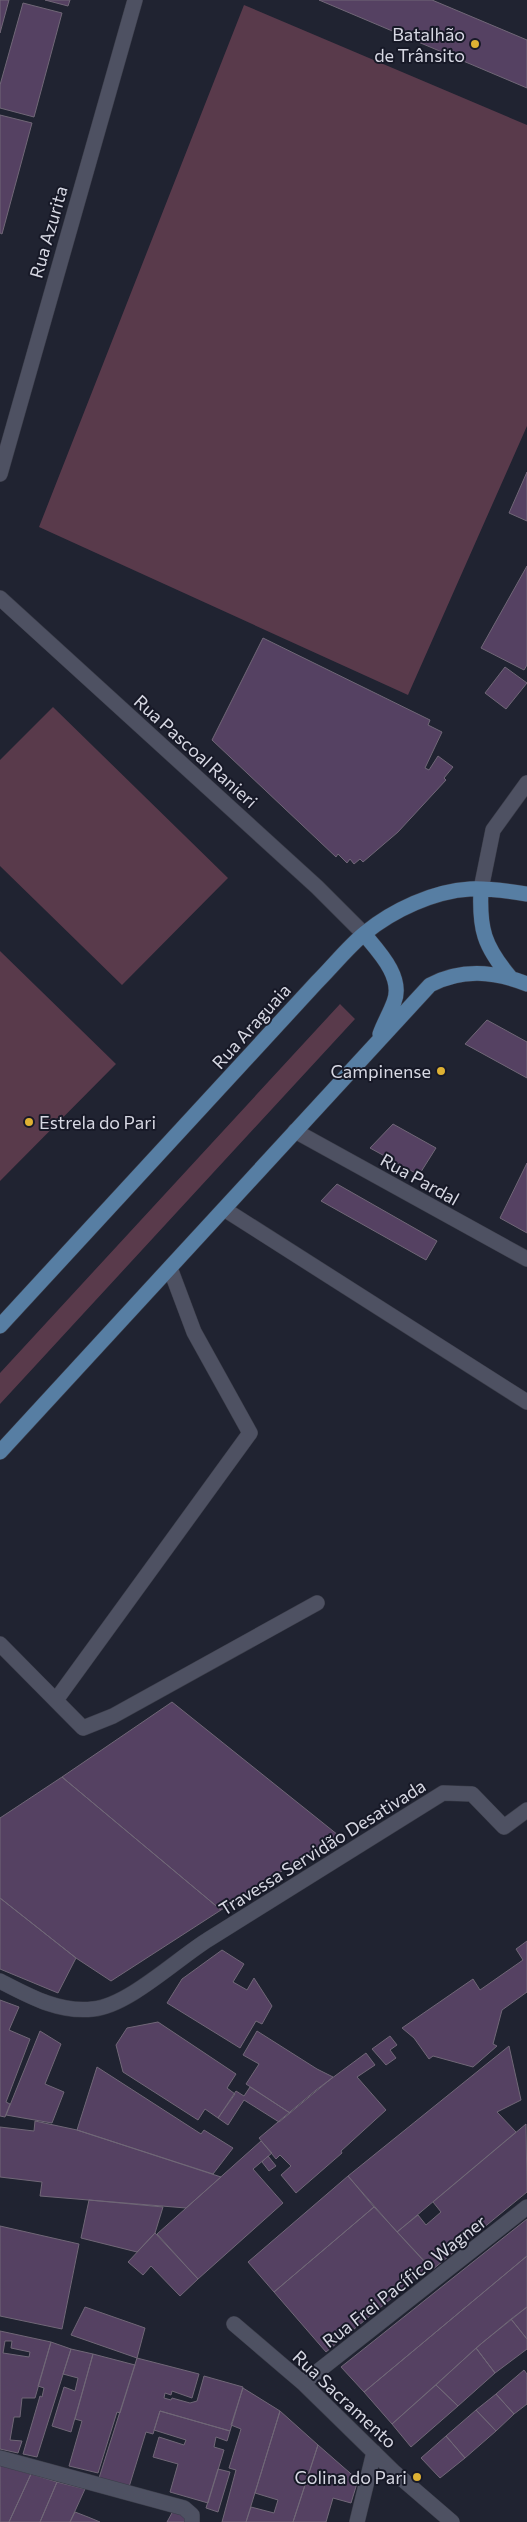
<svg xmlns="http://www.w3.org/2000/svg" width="527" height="2522" viewBox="0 0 527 2522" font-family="Commissioner,sans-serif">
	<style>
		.green { fill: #593a4b }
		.building { fill: #554162; stroke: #706777; fill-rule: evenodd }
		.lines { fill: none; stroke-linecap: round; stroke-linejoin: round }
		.minor-casing { stroke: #3b3d49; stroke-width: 16 }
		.major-casing { stroke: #3b3d49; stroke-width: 16 }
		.minor { stroke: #4e5162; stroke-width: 15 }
		.major { stroke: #577ea3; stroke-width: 15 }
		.poi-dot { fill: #deb133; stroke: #171927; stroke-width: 2 }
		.labels { text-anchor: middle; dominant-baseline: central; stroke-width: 4; stroke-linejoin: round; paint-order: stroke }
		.poi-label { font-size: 18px; fill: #d7d8e3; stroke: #171927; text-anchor: end }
		.street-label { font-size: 18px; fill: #d7d8e3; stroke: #171927 }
	</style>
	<rect width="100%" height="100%" fill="#202331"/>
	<path class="green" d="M244,5L527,125V426L408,695L39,527Z
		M53,707L228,878L122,985L0,866V760Z
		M0,951L116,1064L0,1181Z
		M340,1004L355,1019L0,1404V1373Z"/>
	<path class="building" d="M0,0H9L0,33Z
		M45,0H70L68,6Z
		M319,0H432L527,40V88Z
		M23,3L62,13L34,117L0,108V85Z
		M0,115L32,123L2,234L0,233Z
		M527,472V521L509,513Z
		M527,566V665L524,670L481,648Z
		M263,638L430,720L428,725L442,732L425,768L429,770L438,756L453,767L444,778L446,780L398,832L363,862L360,859L354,864L350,859L347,863L338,854L336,857L212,740Z
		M505,667L527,683L506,709L485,693Z
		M487,1020L527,1042V1078L465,1044Z
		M393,1124L436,1148L419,1175L370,1148Z
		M527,1163V1233L500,1218Z
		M337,1184L437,1241L426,1260L321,1201Z
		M172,1702L338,1835L221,1910L62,1777Z
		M62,1777L221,1910L111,1981L76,1958L0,1898V1818Z
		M0,1898L76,1958L58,1993L0,1969Z
		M527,1941V1992L502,2010L493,2044L497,2046L473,2067L433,2056L429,2059L414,2038L402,2028L473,1979L480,1990L523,1960L516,1949Z
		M222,1950L244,1964L233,1982L247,1990L254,1978L272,2006L262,2024L256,2021L240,2048L167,2003L182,1979Z
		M0,2000L19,2007L9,2030L30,2039L6,2102L10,2104L5,2117L0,2116Z
		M158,2022L236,2074L227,2088L235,2094L218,2118L205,2109L198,2120L123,2072L116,2045L127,2028Z
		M40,2031L61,2044L45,2084L64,2092L52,2123L6,2115Z
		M257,2031L317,2069L333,2077L290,2113L246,2084L259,2064L243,2055Z
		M390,2036L397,2045L390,2050L396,2058L386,2065L372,2049Z
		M509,2046L521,2100L497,2112L516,2132L397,2232L348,2176Z
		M366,2053L375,2065L357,2077L386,2110L341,2151L342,2153L296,2193L281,2175L291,2166L280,2155L276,2159L259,2138L316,2090Z
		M97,2067L201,2134L204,2130L233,2148L213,2174L77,2130Z
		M250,2087L290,2113L279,2122L244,2100L228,2125L218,2118L236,2091L244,2096Z
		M35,2121L77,2130L221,2177L186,2208L40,2196L42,2182L0,2177V2127L34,2131Z
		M526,2124L527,2192L432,2270L397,2232L418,2215L426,2225L441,2212L433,2202Z
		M261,2141L272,2153L253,2169L283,2203L198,2279L157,2234Z
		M268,2156L276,2166L269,2171L262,2162Z
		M348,2176L374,2207L274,2292L248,2262Z
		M89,2200L163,2207L155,2233L137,2252L81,2238Z
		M374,2207L430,2267L326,2352L274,2292Z
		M527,2219V2256L364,2392L341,2367Z
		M0,2226L79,2244L62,2329L0,2316Z
		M155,2233L198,2279L180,2296L151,2266L143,2275L128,2262Z
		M527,2256V2307L482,2343L392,2424L364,2392Z
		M85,2307L145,2328L137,2358L71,2335Z
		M527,2307V2339L511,2319Z
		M511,2319L527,2339V2349L495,2373L476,2348Z
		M0,2331L51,2342L35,2398H22L20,2417H14L10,2440L22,2441L18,2453L0,2449ZM5,2341H12L11,2348L30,2352L29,2357L3,2353Z
		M51,2342L71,2349L37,2457L23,2454L40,2396L42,2397L44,2388L38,2386Z
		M476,2348L495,2373L458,2406L436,2385Z
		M71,2349L93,2354L71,2432L52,2426L64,2387L75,2391L78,2378L63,2374Z
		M93,2354L135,2365L120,2413L117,2412L98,2473L69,2466L82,2421L75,2419Z
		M137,2358L199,2374L192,2398L172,2391L171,2395L165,2393L164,2398L171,2400L172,2398L190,2403L197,2401L204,2376L243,2387L230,2431L160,2411L153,2434L146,2432L129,2487L99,2478Z
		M524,2370L527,2374V2404L514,2414L496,2394Z
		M436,2385L458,2406L411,2447L392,2424Z
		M243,2388L280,2411L246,2522H222L236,2470L229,2468L241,2429L231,2425Z
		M496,2394L514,2414L496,2431L476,2410Z
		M476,2410L496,2431L465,2458L446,2436Z
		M160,2411L230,2431L227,2441L216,2437L214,2447L224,2450L208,2503L170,2492L178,2464L153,2457L159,2437L184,2445L186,2440L154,2430Z
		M280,2411L318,2445L293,2522H246L251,2507L274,2513L278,2500L255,2493Z
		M446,2436L465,2458L440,2478L421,2458Z
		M318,2445L358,2480L351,2503L333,2498L326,2522H293Z
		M0,2465L31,2474L9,2522H0Z
		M218,2469L230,2472L218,2512L206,2508Z
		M31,2474L57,2482L40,2522H9Z
		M57,2482L85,2489L70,2522H40Z
		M173,2511L187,2517L185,2522H167Z
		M75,2512L88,2517L100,2522H70Z"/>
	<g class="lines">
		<defs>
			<path id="minor" d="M0,474L135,0
				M0,598L317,887L364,934
				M481,889L493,830L527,783
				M295,1131L527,1259
				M224,1209L527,1402
				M0,1644L83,1728L113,1716L317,1603
				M56,1700L250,1433L194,1332L170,1268
				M0,1981C29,1996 59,2013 93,2009C128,2006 178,1958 209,1939C287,1891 365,1842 443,1793L472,1794L504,1827L527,1810
				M234,2324L303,2383L394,2472L452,2522
				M303,2383L527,2207
				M0,2458L184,2508L192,2515V2522
				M357,2522L374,2452"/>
			<path id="major" d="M481,889C479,929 484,946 510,977
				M364,934C378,951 404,977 394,1002C390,1013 384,1023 380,1034
				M0,1326L317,982C333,966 348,947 365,933C393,910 434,891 470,889C489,888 508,891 527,894
				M0,1452L430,985C462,968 494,971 527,984"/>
		</defs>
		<use href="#minor" class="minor-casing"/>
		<use href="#major" class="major-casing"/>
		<use href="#minor" class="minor"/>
		<use href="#major" class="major"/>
	</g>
	<g class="poi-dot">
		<circle cx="475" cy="44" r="5"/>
		<circle cx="441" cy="1071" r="5"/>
		<circle cx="29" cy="1122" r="5"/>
		<circle cx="417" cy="2477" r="5"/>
	</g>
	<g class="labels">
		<g class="poi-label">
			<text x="465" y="34">Batalhão<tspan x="465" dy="21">de Trânsito</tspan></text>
			<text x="431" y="1071">Campinense</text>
			<text x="39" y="1122" text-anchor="start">Estrela do Pari</text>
			<text x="407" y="2477">Colina do Pari</text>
		</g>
		<g class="street-label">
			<text transform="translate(48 232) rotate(-74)">Rua Azurita</text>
			<text transform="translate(196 751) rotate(42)">Rua Pascoal Ranieri</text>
			<text transform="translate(251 1026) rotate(-48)">Rua Araguaia</text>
			<text transform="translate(420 1179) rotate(29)">Rua Pardal</text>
			<text transform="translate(322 1847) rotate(-32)">Travessa Servidão Desativada</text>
			<text transform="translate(404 2281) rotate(-38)">Rua Frei Pacífico Wagner</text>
			<text transform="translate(345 2399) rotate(43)">Rua Sacramento</text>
		</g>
	</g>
</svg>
